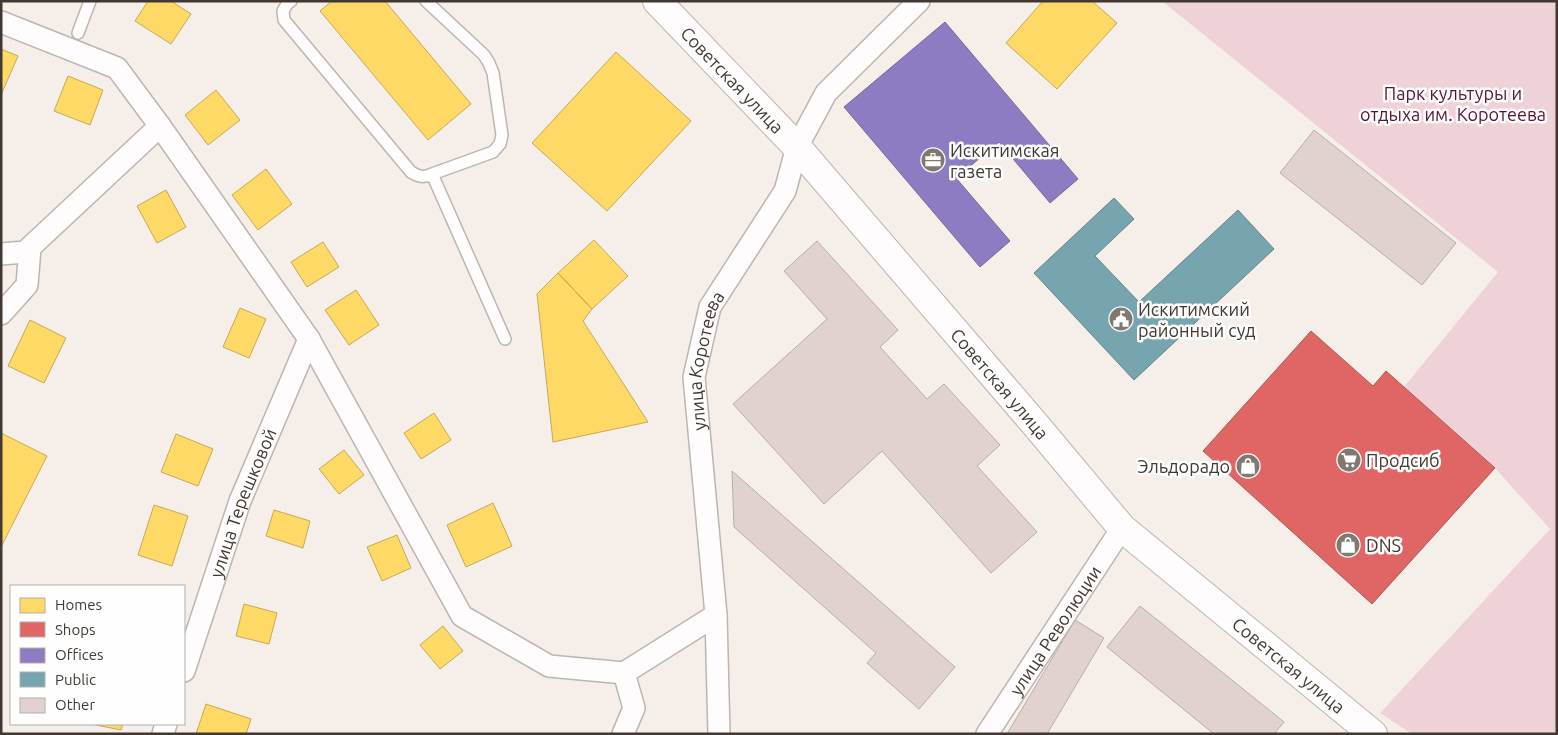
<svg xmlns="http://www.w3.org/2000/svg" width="1558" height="735" viewBox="0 0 1558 735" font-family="Ubuntu,sans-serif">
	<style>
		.green { fill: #efd2d8 }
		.homes { fill: #ffd966; stroke: #c6a956 }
		.shops { fill: #e06666; stroke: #b05856 }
		.offices { fill: #8e7cc3; stroke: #776897 }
		.public { fill: #76a5af; stroke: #668489 }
		.building { fill: #e2d2cf; stroke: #b6adaa }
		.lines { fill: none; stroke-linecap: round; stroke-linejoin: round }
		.lane-casing { stroke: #bdb5b0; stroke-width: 14 }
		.street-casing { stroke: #bdb5b0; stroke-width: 24 }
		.secondary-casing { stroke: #bdb5b0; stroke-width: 30 }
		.lane { stroke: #fefcfc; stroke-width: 11 }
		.street { stroke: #fefcfc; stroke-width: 21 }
		.secondary { stroke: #fefcfc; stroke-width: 28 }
		.labels { text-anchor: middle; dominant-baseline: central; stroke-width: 5; stroke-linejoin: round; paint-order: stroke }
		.street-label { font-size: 18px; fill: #413831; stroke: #fefefe }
		.park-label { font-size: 18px; fill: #561533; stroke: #fefefe }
		.poi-label { font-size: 18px; fill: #413831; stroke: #fefefe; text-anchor: start }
	</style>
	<rect width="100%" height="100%" fill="#f6eee9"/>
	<path class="green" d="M1162,1H1557V734H1412L1380,713L1550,529L1495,468L1404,387L1498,272Z"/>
	<path class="homes" d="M148,1H171L191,14L171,44L135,21Z
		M332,1H385L471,104L428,140L320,11Z
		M1043,1H1092L1117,23L1057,89L1006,43Z
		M1,49L18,56L1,95Z
		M616,52L691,121L607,211L532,143Z
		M68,76L103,90L90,125L54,111Z
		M216,90L240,120L208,145L185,115Z
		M266,169L292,204L258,230L232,195Z
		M166,190L186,227L157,243L137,206Z
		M594,240L628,276L592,309L558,273Z
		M323,242L339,267L307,287L291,262Z
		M558,273L592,309L583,321L648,422L553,442L537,294Z
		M356,290L379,325L349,345L325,310Z
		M240,308L266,319L249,358L223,347Z
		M30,320L66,338L44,383L8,366Z
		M434,413L451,440L421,459L404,433Z
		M1,433L47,456L1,547Z
		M176,434L213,449L198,486L161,472Z
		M344,450L364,475L339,494L319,469Z
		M493,503L512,546L466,567L447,525Z
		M154,505L188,516L172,566L138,555Z
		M274,510L310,521L303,548L266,536Z
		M397,535L411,568L382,581L367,547Z
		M244,604L277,613L269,644L236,636Z
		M443,626L463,651L440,669L420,645Z
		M206,704L251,719L246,734H196Z
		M91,724H123L121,730Z"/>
	<path class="shops" d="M1311,331L1373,386L1386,371L1495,468L1372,604L1203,451Z"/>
	<path class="offices" d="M945,22L1078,179L1050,203L999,142L956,178L1010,241L980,267L844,107Z"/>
	<path class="public" d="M1114,198L1134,219L1095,256L1139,302L1238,210L1274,249L1134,380L1034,273Z"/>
	<path class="building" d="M1314,130L1456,243L1422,285L1280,173Z
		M817,241L898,330L880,347L927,399L944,384L1000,445L977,466L1037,532L991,573L882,451L824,504L733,404L827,319L784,271Z
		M732,471L955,667L919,709L867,663L876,653L734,527Z
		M1140,606L1284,722L1274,734H1214L1107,647Z
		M1075,620L1104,638L1047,734H1007Z"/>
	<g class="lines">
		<defs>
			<path id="lane" d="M291,1L287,4L283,11L284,20L411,172C419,177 424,178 432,174L505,339
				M426,1L484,55L489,63L493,73L502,135L500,144L493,152L432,174
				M78,33L90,1"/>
			<g id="street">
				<path d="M1,22L117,68L160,126L25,252L1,254"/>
				<path d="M160,126L309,339L462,616L549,666L624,673"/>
				<path d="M1,314L27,285L30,248"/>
				<path d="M716,615L719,734"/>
				<path id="s1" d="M184,671L240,501L309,339"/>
				<path d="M163,734L166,724"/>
				<path id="s2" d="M623,734L634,708L624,673L716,615L694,377L710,307L785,191L797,147L826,93L919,1"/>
				<path id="s3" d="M987,734L1122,528"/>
			</g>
			<g id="secondary">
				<path id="s4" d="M657,1L797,147L1034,423L1122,528L1373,734"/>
			</g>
		</defs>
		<use href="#lane" class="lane-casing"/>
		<use href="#street" class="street-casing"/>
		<use href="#secondary" class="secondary-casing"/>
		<use href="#lane" class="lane"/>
		<use href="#street" class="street"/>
		<use href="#secondary" class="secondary"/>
	</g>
	<defs>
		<symbol id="office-disc" viewBox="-11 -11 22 22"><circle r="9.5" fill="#807871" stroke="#fefefe"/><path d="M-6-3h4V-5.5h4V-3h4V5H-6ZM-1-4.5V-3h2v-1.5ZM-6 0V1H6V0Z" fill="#fff"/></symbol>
		<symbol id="civic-disc" viewBox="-11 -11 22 22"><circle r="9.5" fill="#807871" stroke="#fefefe"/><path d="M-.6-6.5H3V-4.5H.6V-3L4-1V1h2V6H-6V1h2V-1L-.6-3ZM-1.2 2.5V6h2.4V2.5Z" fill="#fff"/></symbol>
		<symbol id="supermarket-disc" viewBox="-11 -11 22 22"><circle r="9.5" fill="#807871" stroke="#fefefe"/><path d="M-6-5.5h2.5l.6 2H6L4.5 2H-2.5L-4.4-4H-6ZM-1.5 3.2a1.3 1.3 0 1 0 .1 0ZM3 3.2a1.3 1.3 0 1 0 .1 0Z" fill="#fff"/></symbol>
		<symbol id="shop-disc" viewBox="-11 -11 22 22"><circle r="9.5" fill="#807871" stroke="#fefefe"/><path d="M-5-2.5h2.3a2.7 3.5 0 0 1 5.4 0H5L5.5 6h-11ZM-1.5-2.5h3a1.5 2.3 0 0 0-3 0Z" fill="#fff"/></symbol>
	</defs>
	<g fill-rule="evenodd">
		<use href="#office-disc" x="919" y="146" width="28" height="28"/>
		<use href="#civic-disc" x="1107" y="305" width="28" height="28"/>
		<use href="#supermarket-disc" x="1335" y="446" width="28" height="28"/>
		<use href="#shop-disc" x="1234" y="452" width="28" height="28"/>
		<use href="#shop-disc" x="1334" y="531" width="28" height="28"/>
	</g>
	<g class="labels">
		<g class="street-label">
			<text stroke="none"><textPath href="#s4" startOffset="109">Советская улица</textPath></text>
			<text stroke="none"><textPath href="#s2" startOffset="430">улица Коротеева</textPath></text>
			<text stroke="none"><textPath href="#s4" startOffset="514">Советская улица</textPath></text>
			<text stroke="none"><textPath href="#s1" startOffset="178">улица Терешковой</textPath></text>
			<text stroke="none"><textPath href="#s3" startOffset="124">улица Революции</textPath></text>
			<text stroke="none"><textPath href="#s4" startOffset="919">Советская улица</textPath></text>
		</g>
		<g class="park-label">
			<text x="1453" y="93">Парк культуры и<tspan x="1453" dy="21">отдыха им. Коротеева</tspan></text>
		</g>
		<g class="poi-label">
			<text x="950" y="150">Искитимская<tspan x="950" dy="21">газета</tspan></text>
			<text x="1138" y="309">Искитимский<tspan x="1138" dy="21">районный суд</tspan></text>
			<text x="1366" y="460">Продсиб</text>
			<text x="1230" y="466" text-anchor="end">Эльдорадо</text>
			<text x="1366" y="545">DNS</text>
		</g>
	</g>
	<rect width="1558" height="735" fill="none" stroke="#413831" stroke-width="5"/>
	<rect x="10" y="585" width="175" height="140" fill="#fefefe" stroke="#b2afac"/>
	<rect x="20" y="598" width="25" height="15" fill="#ffd966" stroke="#b2afac"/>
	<text x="55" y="610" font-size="15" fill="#413831">Homes</text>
	<rect x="20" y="622" width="25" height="15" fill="#e06666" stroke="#b2afac"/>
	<text x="55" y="635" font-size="15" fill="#413831">Shops</text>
	<rect x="20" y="648" width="25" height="15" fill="#8e7cc3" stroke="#b2afac"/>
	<text x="55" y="660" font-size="15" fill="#413831">Offices</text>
	<rect x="20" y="672" width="25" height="15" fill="#76a5af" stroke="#b2afac"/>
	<text x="55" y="685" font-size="15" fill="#413831">Public</text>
	<rect x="20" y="698" width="25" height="15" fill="#e2d2cf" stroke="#b2afac"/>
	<text x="55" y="710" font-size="15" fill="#413831">Other</text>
</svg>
